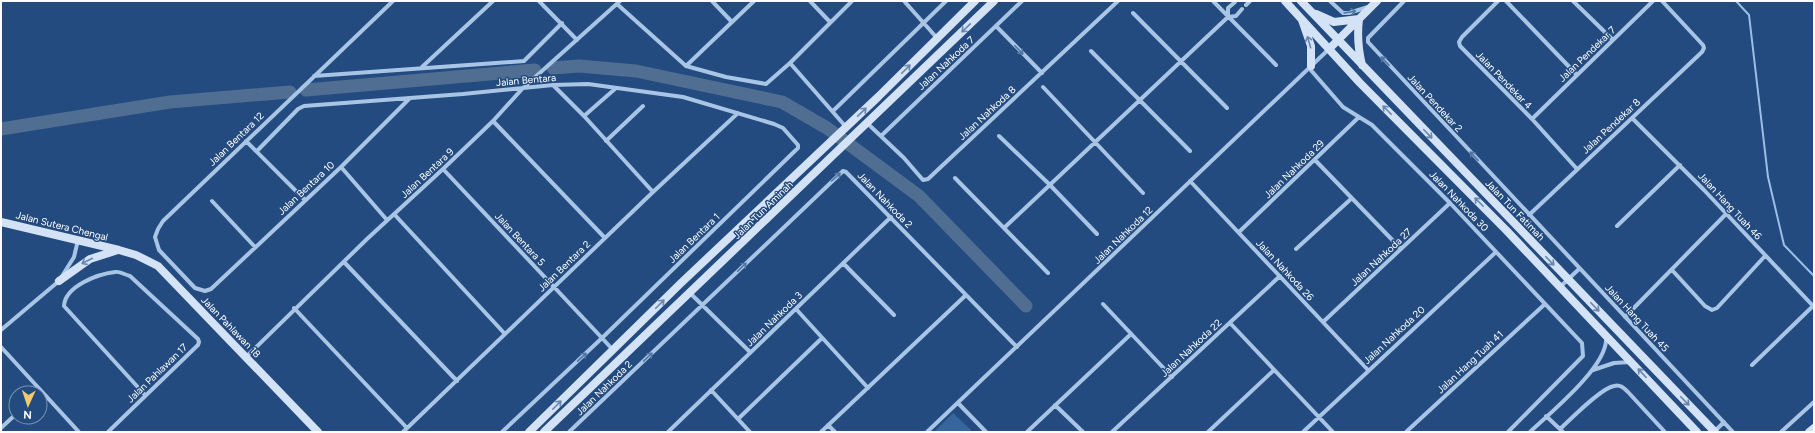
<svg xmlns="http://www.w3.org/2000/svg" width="1815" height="433" viewBox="0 0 1815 433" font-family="Figtree,sans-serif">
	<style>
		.green { fill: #37659c }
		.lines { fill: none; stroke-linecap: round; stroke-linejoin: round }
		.stream { stroke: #9dbfe7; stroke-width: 2 }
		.river { stroke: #506d92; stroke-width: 13 }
		.street { stroke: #a9c5e6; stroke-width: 4 }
		.secondary { stroke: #d3e2f5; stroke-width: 8 }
		.oneway { stroke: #5276a3 }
		.oneway2 { stroke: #6987ae }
		.labels { text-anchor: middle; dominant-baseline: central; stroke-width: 3; stroke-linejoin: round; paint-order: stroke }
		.street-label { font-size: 10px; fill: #fff; stroke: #234b7f }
	</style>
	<rect width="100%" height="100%" fill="#234b7f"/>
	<path class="green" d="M953,413L973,432H934Z"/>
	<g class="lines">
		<path class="stream" d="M1736,1L1749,15L1768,177L1784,245L1814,276"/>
		<path class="river" d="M553,68L579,66L636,71L782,102L827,128L919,196L1026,306
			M306,90L535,70
			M1,129L170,102L290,92"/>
		<path class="street" d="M393,1L163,221L158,229L155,237L159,250L195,288L205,291L211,289L341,167L410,98
			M539,1L577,40
			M712,1L732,22
			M810,1L830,22
			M904,1L937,38
			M1213,1L1276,65
			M1330,1L1343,13H1349L1368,7
			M1404,1L1368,38V42L1733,432
			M1498,1L1462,37L1459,42L1460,46L1532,119L1577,169
			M1506,1L1577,75
			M1573,1L1613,40
			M617,4L686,66L726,77L766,84L790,63L852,1
			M1246,5L1250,1
			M1133,13L1227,108
			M1228,17V8L1235,2
			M996,26L1042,73
			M1091,51L1190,151
			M790,63L846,127
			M686,66L754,1
			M422,67L493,1
			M1309,68L1343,107L1372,125L1450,203L1582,343L1583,356L1508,432
			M314,76L524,61L562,23
			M553,85L584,116L653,192
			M1043,87L1143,193
			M833,111L946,1
			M584,116L616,88
			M1632,118L1704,190L1814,307
			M1532,119L1653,1
			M493,121L605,238
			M867,123L904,158L923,180L928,179L1118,1
			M881,136L1022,1
			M999,136L1049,184L1097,234
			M246,141L305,200
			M606,141L643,106
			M257,151L298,109L304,106L463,94L553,85L588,84L683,97L774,124L783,128L798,145V148L602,338L613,350
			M1315,160L1401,249
			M341,167L387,220
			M443,169L602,338L502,432
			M955,178L1048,273
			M1190,181L1368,370
			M212,201L255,247
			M394,214L505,334
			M1529,215L1702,52L1704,48L1703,45L1662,1
			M1617,226L1680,165
			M1004,228L1228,17L1236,16L1242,9
			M1239,232L1359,117
			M1296,249L1352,198
			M344,262L457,381
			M843,263L894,315
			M1672,270L1705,306L1712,310L1717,308L1765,256
			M1560,287L1579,269
			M690,293L750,352
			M1103,304L1172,377
			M294,308L407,428
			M796,309L868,388
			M1625,317L1726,214
			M1323,322L1450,203
			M1230,323L1333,432
			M1,330L59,281L74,257L78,240
			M1,347L79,432
			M246,357L367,239L443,169L493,121L523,88L620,1
			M1752,365L1813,306
			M1593,370L1614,363L1631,362
			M711,390L750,432
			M958,403L986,432
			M1055,405L1083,432
			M1546,416L1563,432
			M738,419L822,338
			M828,425L835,432
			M1,428L16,414
			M1560,429C1571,419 1601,388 1614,386C1620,384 1624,388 1628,392L1665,432
			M108,432L198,345L199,342L198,339L130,276C125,275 120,271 115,272C98,274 65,286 64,306L145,395
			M403,432L653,192L738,113
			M569,432L843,171L846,172L1017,347
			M668,432L891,217
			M821,432L966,295
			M927,432L1329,49
			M1027,432L1131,334
			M1112,432L1280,276
			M1208,432L1274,370
			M1303,432L1496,252
			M1406,432L1545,304
			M1530,432C1550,413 1608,366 1606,338
			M1714,432L1724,422
			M1781,432L1814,402"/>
		<path class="secondary" d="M1285,1L1360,83L1506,230L1697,432
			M1301,1L1715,432
			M1316,14L1334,22L1359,19
			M1359,19C1357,36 1358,49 1362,65
			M1302,20L1311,46V66
			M1329,49L1377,1
			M1,222L119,250L136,255L158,266L318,432
			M59,281L90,259L118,250
			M529,432L680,284L878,97L975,1
			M544,432L994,1
			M1809,432L1814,428"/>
	</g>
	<defs><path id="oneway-shaft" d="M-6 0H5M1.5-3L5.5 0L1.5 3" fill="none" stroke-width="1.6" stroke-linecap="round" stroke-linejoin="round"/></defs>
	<g class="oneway">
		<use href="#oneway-shaft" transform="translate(1350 12) rotate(-9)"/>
		<use href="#oneway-shaft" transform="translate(1019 50) rotate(46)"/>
		<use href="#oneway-shaft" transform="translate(1385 61) rotate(-133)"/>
		<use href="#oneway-shaft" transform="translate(1474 156) rotate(-133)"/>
		<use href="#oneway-shaft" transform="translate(836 177) rotate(-42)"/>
		<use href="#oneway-shaft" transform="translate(742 267) rotate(-44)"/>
		<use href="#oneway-shaft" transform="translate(582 357) rotate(-43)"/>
		<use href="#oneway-shaft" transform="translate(648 357) rotate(-44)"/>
	</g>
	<g class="oneway2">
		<use href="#oneway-shaft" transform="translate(966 28) rotate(136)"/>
		<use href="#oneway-shaft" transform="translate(1309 42) rotate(-106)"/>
		<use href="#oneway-shaft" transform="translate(906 69) rotate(-45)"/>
		<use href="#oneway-shaft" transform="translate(1387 110) rotate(-135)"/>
		<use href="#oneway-shaft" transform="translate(862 112) rotate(-44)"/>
		<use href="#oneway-shaft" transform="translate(1428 134) rotate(46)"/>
		<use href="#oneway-shaft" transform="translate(1479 202) rotate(-135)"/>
		<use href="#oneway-shaft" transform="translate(87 261) rotate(153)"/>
		<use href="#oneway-shaft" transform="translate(1550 261) rotate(46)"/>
		<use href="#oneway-shaft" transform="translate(660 304) rotate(-45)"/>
		<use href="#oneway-shaft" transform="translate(1595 307) rotate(46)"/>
		<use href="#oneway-shaft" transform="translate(1642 373) rotate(-133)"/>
		<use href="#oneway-shaft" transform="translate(1685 401) rotate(46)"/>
		<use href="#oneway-shaft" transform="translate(557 405) rotate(-45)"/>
	</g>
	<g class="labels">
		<g class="street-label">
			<text transform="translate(1587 54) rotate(-44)">Jalan Pendekar 7</text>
			<text transform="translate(946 63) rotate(-43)">Jalan Nahkoda 7</text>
			<text transform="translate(526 80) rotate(-5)">Jalan Bentara</text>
			<text transform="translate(1504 80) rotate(46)">Jalan Pendekar 4</text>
			<text transform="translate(1435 103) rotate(47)">Jalan Pendekar 2</text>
			<text transform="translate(987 113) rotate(-43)">Jalan Nahkoda 8</text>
			<text transform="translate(1611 126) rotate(-43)">Jalan Pendekar 8</text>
			<text transform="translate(236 139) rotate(-44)">Jalan Bentara 12</text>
			<text transform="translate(1294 169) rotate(-44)">Jalan Nahkoda 29</text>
			<text transform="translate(427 173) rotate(-43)">Jalan Bentara 9</text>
			<text transform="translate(306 188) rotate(-43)">Jalan Bentara 10</text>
			<text transform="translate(885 200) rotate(46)">Jalan Nahkoda 2</text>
			<text transform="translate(1459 201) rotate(46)">Jalan Nahkoda 30</text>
			<text transform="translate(1730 206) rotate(47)">Jalan Hang Tuah 46</text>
			<text transform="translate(763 210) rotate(-44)">Jalan Tun Aminah</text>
			<text transform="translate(1515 210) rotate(46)">Jalan Tun Fatimah</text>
			<text transform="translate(62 226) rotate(14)">Jalan Sutera Chengal</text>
			<text transform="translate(1123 235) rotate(-44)">Jalan Nahkoda 12</text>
			<text transform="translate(694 238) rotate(-44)">Jalan Bentara 1</text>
			<text transform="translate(520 239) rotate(47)">Jalan Bentara 5</text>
			<text transform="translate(1381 257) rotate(-43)">Jalan Nahkoda 27</text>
			<text transform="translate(564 266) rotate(-44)">Jalan Bentara 2</text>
			<text transform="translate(1285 270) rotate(47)">Jalan Nahkoda 26</text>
			<text transform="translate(1637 318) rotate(47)">Jalan Hang Tuah 45</text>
			<text transform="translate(774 319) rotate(-44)">Jalan Nahkoda 3</text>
			<text transform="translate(231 327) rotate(46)">Jalan Pahlawan 18</text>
			<text transform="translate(1394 335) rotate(-43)">Jalan Nahkoda 20</text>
			<text transform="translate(1191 348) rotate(-43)">Jalan Nahkoda 22</text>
			<text transform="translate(1470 362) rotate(-43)">Jalan Hang Tuah 41</text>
			<text transform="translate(157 373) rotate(-44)">Jalan Pahlawan 17</text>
			<text transform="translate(604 388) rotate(-44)">Jalan Nahkoda 2</text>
		</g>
	</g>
	<rect width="1815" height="433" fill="none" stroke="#ffffff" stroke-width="4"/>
	<g transform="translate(28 405) rotate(183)"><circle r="19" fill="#234b7f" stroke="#7b93b2"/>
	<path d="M0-3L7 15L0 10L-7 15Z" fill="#f1ca6c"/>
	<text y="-6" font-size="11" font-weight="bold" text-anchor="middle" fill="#ffffff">N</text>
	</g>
</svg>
